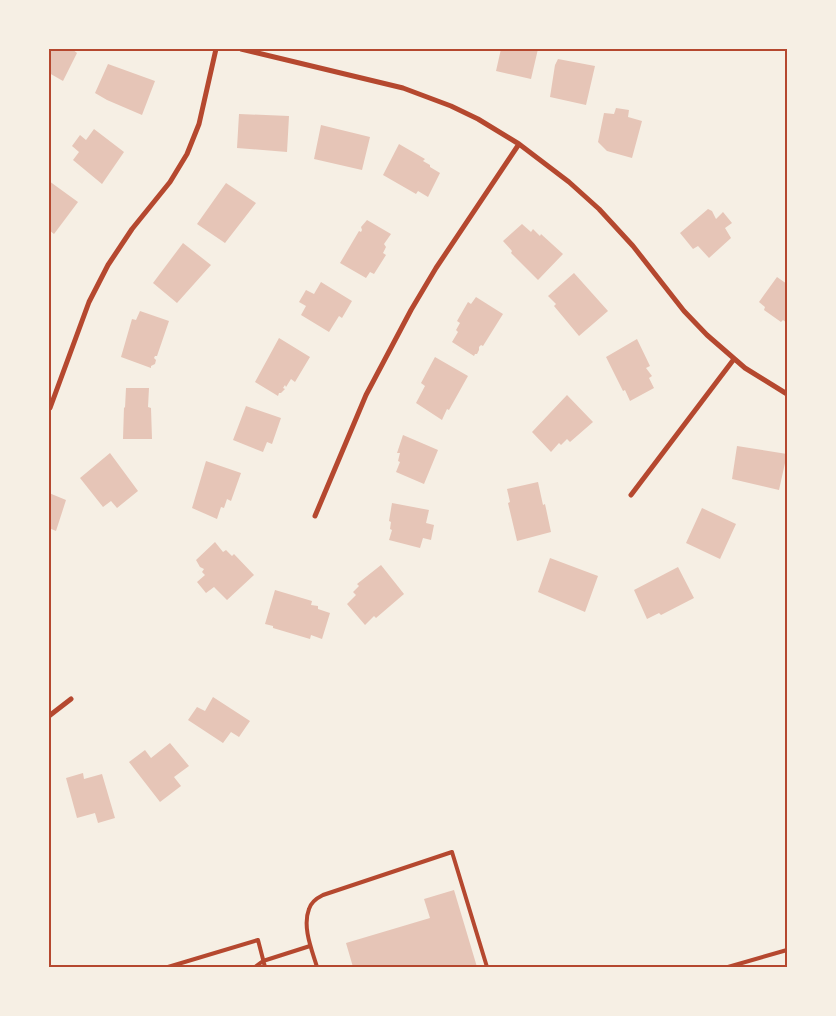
<svg xmlns="http://www.w3.org/2000/svg" width="836" height="1016" viewBox="0 0 836 1016" font-family="Lato,sans-serif">
	<style>
		.building { fill: #e6c5b7 }
		.lines { fill: none; stroke-linecap: round; stroke-linejoin: round }
		.service { stroke: #b5482f; stroke-width: 4 }
		.minor { stroke: #b5482f; stroke-width: 5 }
		.neatline { fill: none; stroke: #b5482f; stroke-width: 2 }
	</style>
	<rect width="100%" height="100%" fill="#f6efe4"/>
	<path class="building" d="M49,49H72L77,53L63,81L49,73Z
		M501,49H538L531,79L496,71Z
		M558,59L595,66L586,105L550,97L555,65Z
		M108,64L155,81L142,115L107,100L95,93Z
		M616,108L629,110L628,117L642,121L632,158L607,151L598,142L604,113L614,114Z
		M239,114L289,116L287,152L237,148Z
		M321,125L370,137L362,170L314,159Z
		M94,129L124,152L102,184L73,160L79,152L72,146L80,135L86,140Z
		M399,144L425,159L423,161L430,165V167L440,173L428,197L418,191L416,194L383,175Z
		M49,181L78,202L54,234L49,230Z
		M226,183L256,203L225,243L197,224Z
		M708,209L712,211L716,219L723,212L732,223L725,228L731,238L709,258L698,246L693,249L680,233Z
		M367,220L391,234L384,244L386,247L383,253L386,255L374,274L370,272L366,278L340,263L359,231L361,232L362,230L361,227Z
		M522,224L531,232L533,229L540,236L541,234L563,254L538,280L511,253L512,251L503,241Z
		M183,243L211,265L177,303L153,283Z
		M574,273L608,311L579,336L554,306L556,304L548,296Z
		M777,277L787,284V323L783,320L781,322L764,310L765,307L759,302Z
		M321,282L352,301L342,318L339,316L329,332L301,315L306,306L299,302L306,290L314,294Z
		M476,297L503,314L483,346L481,345L479,347V350L477,354H475L474,356L452,342L458,332L456,330L460,323L457,321L468,302L471,304Z
		M140,311L169,321L157,356H155L154,358L156,360L155,364L151,366V368L121,357L132,319L136,320Z
		M279,338L310,357L295,382L291,379L286,387L285,385L283,388L285,389L281,393H279L278,396L255,382Z
		M637,339L650,366L646,368L652,376L649,378L654,388L630,401L625,390L623,391L606,357Z
		M435,357L468,376L449,410L447,409L442,420L416,403L425,386L421,383Z
		M126,388H149L148,407L151,408L152,439H123L124,407L125,408Z
		M567,395L593,422L570,442L567,439L561,445L559,443L551,452L532,432Z
		M246,406L281,418L272,444L267,442L263,452L233,440Z
		M403,435L438,450L424,484L396,472L400,462L398,461L400,453H397Z
		M737,446L787,454L779,490L732,479Z
		M110,453L138,491L117,508L111,501L103,507L80,478Z
		M206,461L241,473L231,501L227,499L224,508L221,507L217,519L192,508Z
		M538,482L543,505L545,504L551,532L517,541L508,503L510,502L507,489Z
		M49,493L66,500L56,531L49,528Z
		M392,503L429,510L426,523L434,525L431,540L423,538L420,548L389,540L392,530L390,529L391,522L389,521Z
		M702,508L736,524L720,559L686,543Z
		M215,542L223,552L226,550L232,556L234,554L254,575L227,600L214,587L206,593L197,582L205,575L202,572L204,569L200,567L196,560Z
		M550,558L598,576L585,612L538,592Z
		M381,565L404,594L376,618L374,616L365,625L347,604L356,595L353,592L359,586L357,584Z
		M678,567L694,598L661,615L659,613L647,619L634,590Z
		M275,590L312,601L311,605L318,606V609L330,613L322,639L311,635L310,639L273,628V626L265,624Z
		M213,697L250,721L239,737L231,732L223,743L188,720L197,707L205,711Z
		M170,743L189,766L174,777L181,786L160,802L129,762L145,750L151,758Z
		M83,773L84,779L102,774L115,818L98,823L95,813L77,818L66,778Z
		M454,890L477,967H353L346,943L430,918L424,899Z"/>
	<g class="lines">
		<path class="service" d="M168,967L258,940L265,967
			M255,967L263,961L310,946
			M317,967C312,950 302,927 309,909C311,902 317,898 323,895L452,852L487,967
			M728,967L787,950"/>
		<path class="minor" d="M241,49L403,88L451,106L478,119L519,144L569,182L599,209L633,246L684,311L707,335L745,368L787,394
			M50,408L89,302L108,265L132,229L170,182L187,154L199,124L216,49
			M631,495L734,359
			M315,516L366,395L411,310L436,268L519,144
			M49,716L71,699"/>
	</g>
	<rect width="836" height="1016" fill="none" stroke="#f6efe4" stroke-width="100"/>
	<rect x="50" y="50" width="736" height="916" class="neatline"/>
</svg>
